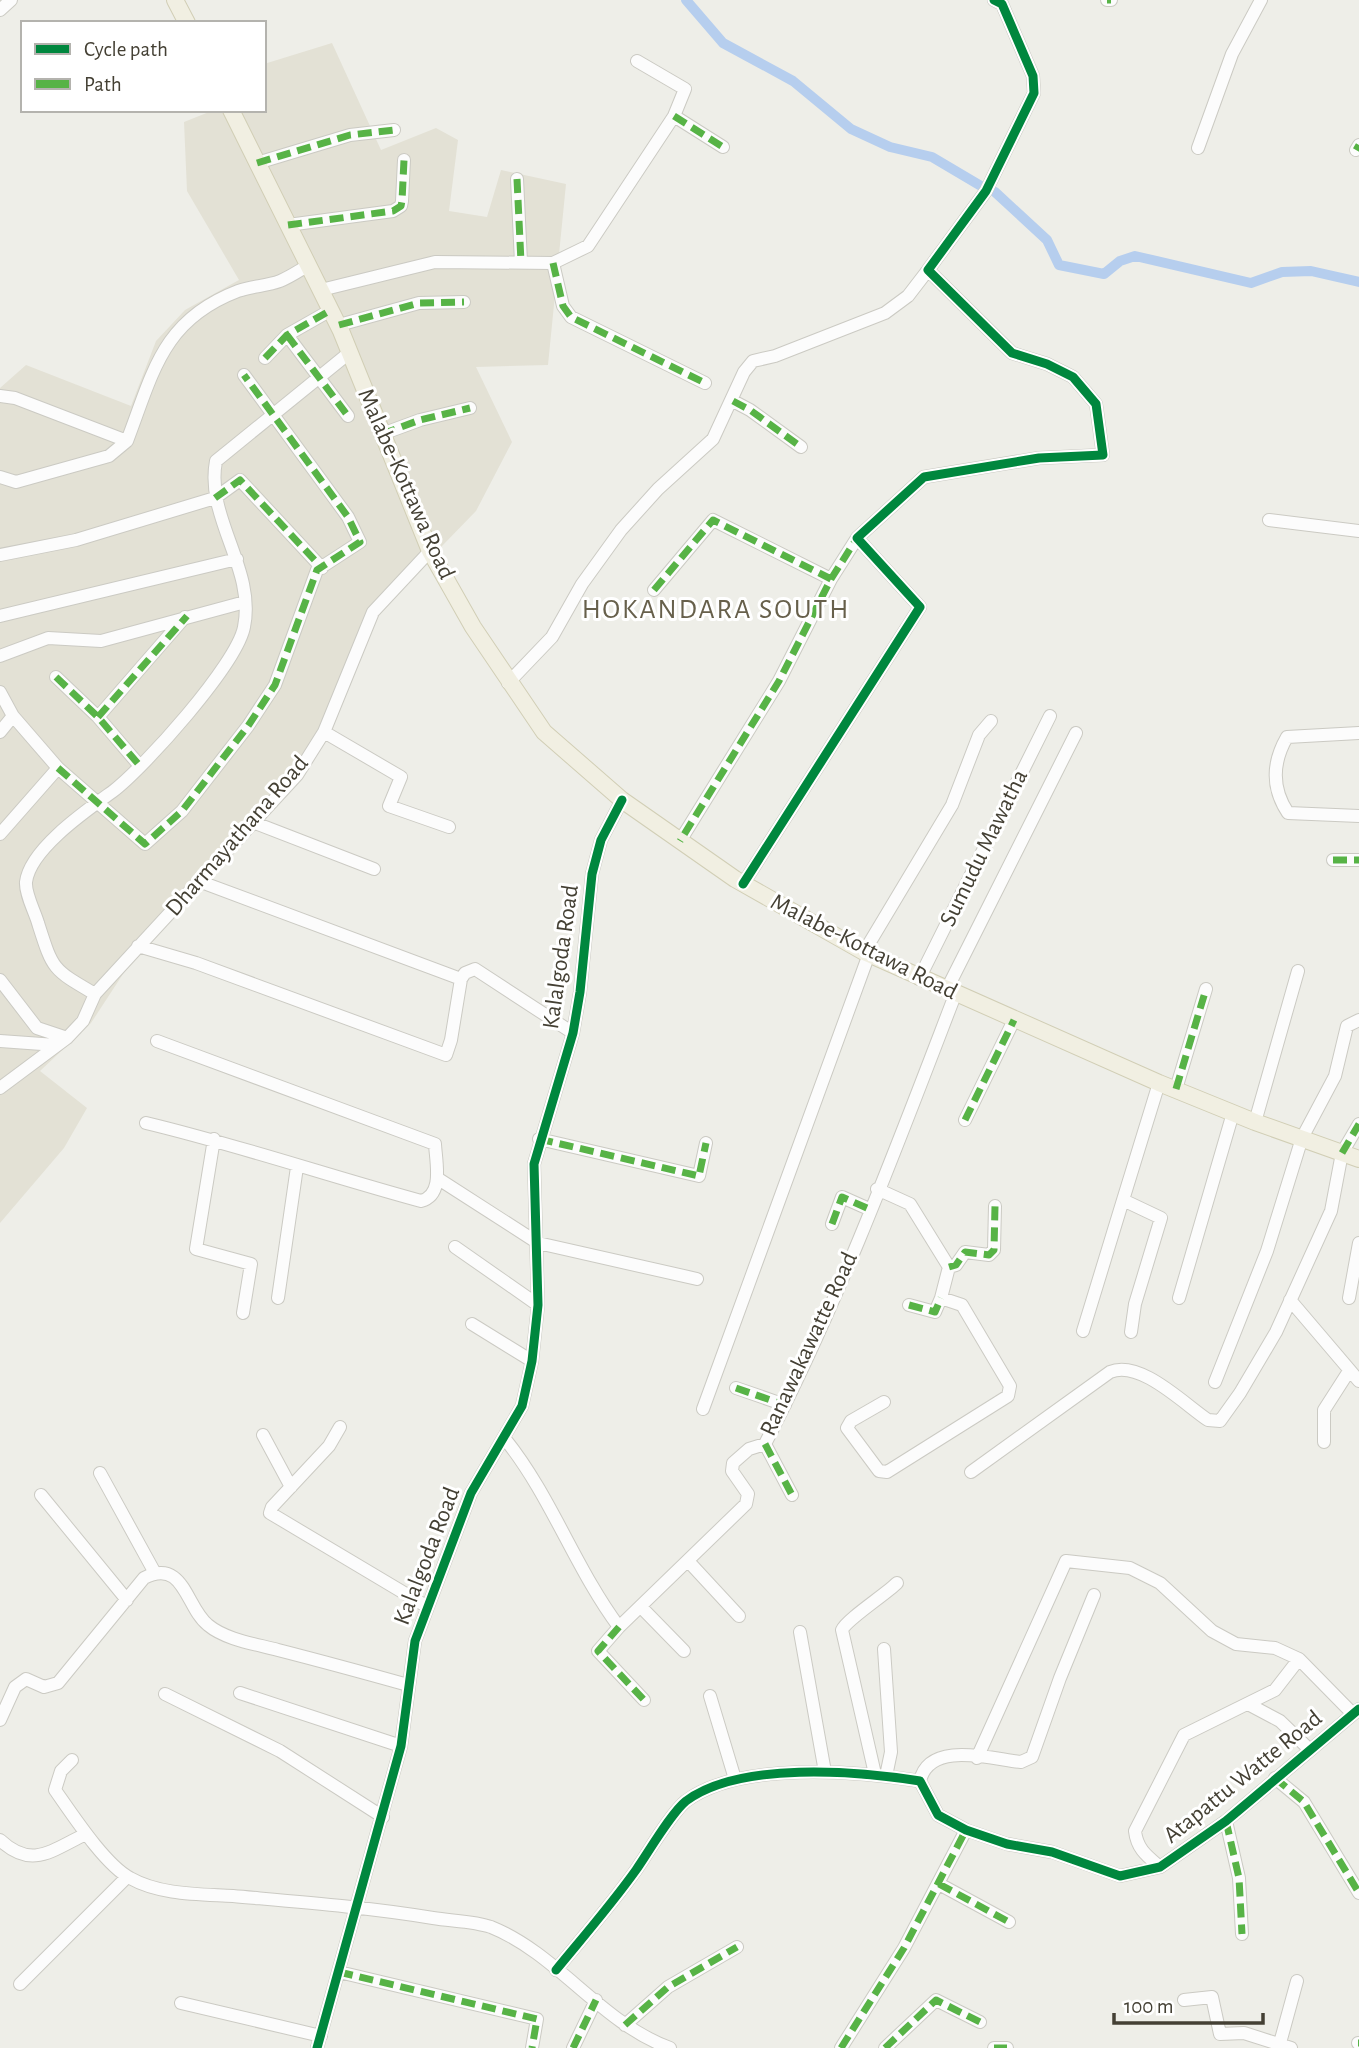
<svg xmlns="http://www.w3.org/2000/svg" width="1359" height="2048" viewBox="0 0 1359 2048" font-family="'Alegreya Sans',sans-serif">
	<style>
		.residential { fill: #e3e1d5 }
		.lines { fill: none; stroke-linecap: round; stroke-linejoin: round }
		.canal { stroke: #b6ceee; stroke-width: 10 }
		.minor-casing { stroke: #cbcac3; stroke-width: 14 }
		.major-casing { stroke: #d1ceb5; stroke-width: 18 }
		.minor { stroke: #fcfcfc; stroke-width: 12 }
		.major { stroke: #f1efe2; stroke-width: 16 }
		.quiet { stroke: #57b346; stroke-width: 7; stroke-dasharray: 14 7; stroke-linecap: butt }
		.cycleway-casing { stroke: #fff; stroke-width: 13 }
		.cycleway { stroke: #00873e; stroke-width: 9 }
		.labels { text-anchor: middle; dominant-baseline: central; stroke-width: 6; stroke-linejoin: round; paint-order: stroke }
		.street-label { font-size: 24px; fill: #444034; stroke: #fff }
		.quarter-label { font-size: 28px; letter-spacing: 2px; fill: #67604b; stroke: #fff }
	</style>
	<rect width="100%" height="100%" fill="#eeeee8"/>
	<path class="residential" d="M332,43L381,150L436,128L458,140L449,211L487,217L501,170L566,184L548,365L476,367L512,442L476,511L376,614L327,733L140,948L91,1023L40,1071L87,1108L64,1148L0,1223V388L26,365L131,406L156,341L185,310L239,280L187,191L184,122L214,110H264V64Z"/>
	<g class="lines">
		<path class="canal" d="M686,0L723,43L793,81L851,129L890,147L932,157L981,186
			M995,192L1047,240L1059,265L1104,274L1120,261L1135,256L1251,283L1282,272L1311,271L1359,282"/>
		<defs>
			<path id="minor" d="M1107,0H1111
				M0,10L11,0
				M674,116L723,147
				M1198,148L1232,54L1261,0
				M1356,150L1359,145
				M257,163L350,135L394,130
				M517,179L521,262
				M288,225L393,211L401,206L402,201L404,160
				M553,263L563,306L571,317L705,383
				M321,290L435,262L553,263L588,246L674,116L685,89L637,61
				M339,325L419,303L464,302
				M287,335L348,416
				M265,358L287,335L331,310
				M0,396L15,398L127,441C153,373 162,320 238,291C252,286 267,286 280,281C290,277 300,270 309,265
				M733,401L750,410L801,447
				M382,434L420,420L470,408
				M0,477L16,482L109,456L127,441
				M1269,520L1359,531
				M0,555L76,540L215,498L240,480L322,568
				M831,579L857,538
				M654,590L713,520L831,579L779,681L680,841
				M0,616L237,559
				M0,656L48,638L101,641L245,602
				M56,677L98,717L140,766
				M508,683L552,637L582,584L621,530L658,489L713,439L744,372L753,361L775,356L885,313L908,296L928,270
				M0,692L13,716L58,768L0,834
				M98,717L185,617
				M0,732L13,716
				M324,732L401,777L389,806L449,827
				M1359,733L1287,737C1272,763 1272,789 1288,813L1359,816
				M58,768L145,844L182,811L248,726L275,685L317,570L360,542L348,517L244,375
				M255,823L374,869
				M1333,860H1359
				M201,882L461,979
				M743,884L920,607L857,538L924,477L1039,458L1103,455L1096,404L1073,377L1047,364L1012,353L928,270L986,191L1034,93L1033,76L1002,4L994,0
				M138,946L196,963L446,1055L451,1040L461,979L465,973L475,969L573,1033
				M864,952L952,805L979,735L991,721
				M919,979L1050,716
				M0,980L37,1028L67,1038
				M946,991L1076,733
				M95,994C52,969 53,970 38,923C35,912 25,894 26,882C30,849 87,810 112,792C144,768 237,664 244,627C256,569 205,518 216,461L349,353
				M0,1041L56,1045
				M0,1088L67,1038L83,1021L95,994L297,775L324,732L373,612L430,551
				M1176,1089L1206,989
				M965,1120L1014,1020
				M1255,1122L1298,971
				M146,1123C238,1145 329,1176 421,1201C444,1195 436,1163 435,1144L157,1041
				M214,1139L196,1249L251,1264L243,1313
				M539,1139L699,1176L706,1143
				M437,1178L538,1243L697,1279
				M877,1189L910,1204L949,1267L941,1298L962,1305L1010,1386L1008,1396L887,1472L879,1471L847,1428L851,1421L884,1402
				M832,1224L842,1197L869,1209
				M455,1247L538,1305
				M949,1267L956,1265L965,1252L989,1255L994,1250L995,1206
				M278,1298L297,1167
				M1179,1298L1233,1113
				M1349,1298L1359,1243
				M1290,1300L1359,1381
				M909,1305L935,1312L941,1298
				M472,1324L532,1361
				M1083,1331L1123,1200
				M1131,1332L1135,1304L1161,1218L1123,1200L1159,1083
				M1215,1382L1267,1251L1302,1138L1335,1076L1347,1026L1359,1020
				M736,1388L785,1405
				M703,1409L869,954
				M340,1427L329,1446L272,1507L270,1513L426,1606
				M263,1435L291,1487
				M505,1439C551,1496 575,1568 619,1627L746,1504L748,1494L732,1471L733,1463L749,1449L765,1444C840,1299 897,1146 955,995
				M1324,1442V1410L1349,1371
				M765,1444L792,1495
				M971,1472L1110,1372C1140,1359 1184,1404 1208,1420L1220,1421L1240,1393L1276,1332L1331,1211L1342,1153L1359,1124
				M100,1473L155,1573
				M41,1495L127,1600
				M689,1562L739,1616
				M641,1607L684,1651
				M619,1627L598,1651L644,1700
				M800,1632L825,1772
				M884,1649L891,1752L886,1776
				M240,1693L401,1746
				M165,1694L280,1751L383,1817
				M710,1696L735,1779
				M1248,1704L1280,1721L1309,1749
				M0,1720L15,1687L26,1679L44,1687L58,1683L144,1578C184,1557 186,1608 208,1625C226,1640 256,1644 278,1650C321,1661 365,1673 408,1685
				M977,1758L1066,1561L1130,1568L1160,1583L1212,1631L1236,1644L1275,1648L1299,1659L1353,1714
				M72,1760L61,1771L55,1790C72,1814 105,1865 130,1878C160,1895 199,1894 233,1896C300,1902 366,1907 433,1918C451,1921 474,1921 491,1927C558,1954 601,2023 670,2048
				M875,1774L842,1630C846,1620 886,1594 897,1583
				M1275,1778L1304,1802L1359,1893
				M920,1781C929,1740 992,1759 1021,1762L1032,1757L1060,1678L1094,1595
				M1226,1821L1239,1878L1242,1934
				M0,1840C32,1870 52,1850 86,1834
				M1160,1867C1147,1856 1137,1849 1135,1831L1184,1735L1275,1690L1299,1659
				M939,1884L1009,1922
				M556,1970C583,1937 611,1905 636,1870C648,1853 671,1813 686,1801C740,1761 856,1771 920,1781L938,1815L966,1830L1007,1844L1052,1852L1120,1876L1160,1867L1226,1821L1359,1709
				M339,1972L537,2019L532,2048
				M20,1984L127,1877
				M1184,2000L1212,1997L1220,2034L1244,2033L1291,2048
				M181,2003L321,2036
				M625,2025L668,1987L737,1947
				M1280,2043L1297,1981
				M1358,2043H1359
				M317,2048L401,1746L415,1641L471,1493L522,1406L532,1361L538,1305L534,1164L573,1033L580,992L592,874L601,840L622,800
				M573,2048L596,2000
				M841,2048L904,1948L966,1830
				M885,2048L936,2000L980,2022
				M994,2048H1007"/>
			<path id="major" d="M175,0L187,23
				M231,110L341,331L430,551L473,627L544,732L622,800L735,879L864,952L1159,1083L1255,1122L1359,1159"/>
		</defs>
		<use href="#minor" class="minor-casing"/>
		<use href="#major" class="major-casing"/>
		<use href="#minor" class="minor"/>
		<use href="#major" class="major"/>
		<path class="quiet" d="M1107,0H1111
			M674,116L723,147
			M1356,150L1359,145
			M257,163L350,135L394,130
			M517,179L521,262
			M288,225L393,211L401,206L402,201L404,160
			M553,263L563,306L571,317L705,383
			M339,325L419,303L464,302
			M287,335L348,416
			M265,358L287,335L331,310
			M733,401L750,410L801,447
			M382,434L420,420L470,408
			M215,498L240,480L322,568
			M831,579L857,538
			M654,590L713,520L831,579L779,681L680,841
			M56,677L98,717L140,766
			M98,717L187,616
			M58,768L145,844L182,811L248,726L275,685L317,570L360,542L348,517L244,375
			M1333,860H1359
			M1176,1089L1206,989
			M965,1120L1014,1020
			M539,1139L699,1176L706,1143
			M1342,1153L1359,1124
			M832,1224L842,1197L869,1209
			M949,1267L956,1265L965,1252L989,1255L994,1250L995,1206
			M909,1305L935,1312L941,1298
			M736,1388L785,1405
			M765,1444L792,1495
			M619,1627L598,1651L644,1700
			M1275,1778L1304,1802L1359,1893
			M1226,1821L1239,1878L1242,1934
			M939,1884L1009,1922
			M339,1972L537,2019L532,2048
			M625,2025L668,1987L737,1947
			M1358,2043H1359
			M573,2048L596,2000
			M841,2048L904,1948L966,1830
			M885,2048L936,2000L980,2022
			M994,2048H1007"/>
		<defs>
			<path id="cycleway" d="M743,884L920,607L857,538L924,477L1039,458L1103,455L1096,404L1073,377L1047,364L1012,353L928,270L986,191L1034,93L1033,76L1002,4L994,0
				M556,1970C583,1937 611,1905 636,1870C648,1853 671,1813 686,1801C740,1761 856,1771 920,1781L938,1815L966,1830L1007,1844L1052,1852L1120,1876L1160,1867L1226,1821L1359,1709
				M317,2048L401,1746L415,1641L471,1493L522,1406L532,1361L538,1305L534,1164L573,1033L580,992L592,874L601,840L622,800"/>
		</defs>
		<use href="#cycleway" class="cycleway-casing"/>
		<use href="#cycleway" class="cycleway"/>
	</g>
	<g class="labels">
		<g class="street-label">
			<text transform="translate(406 484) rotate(66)">Malabe-Kottawa Road</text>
			<text transform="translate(237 836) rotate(-49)">Dharmayathana Road</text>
			<text transform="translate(984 848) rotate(-64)">Sumudu Mawatha</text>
			<text transform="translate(864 947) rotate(27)">Malabe-Kottawa Road</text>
			<text transform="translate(561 957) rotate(-82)">Kalalgoda Road</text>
			<text transform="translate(809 1344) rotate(-65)">Ranawakawatte Road</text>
			<text transform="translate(427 1556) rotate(-69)">Kalalgoda Road</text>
			<text transform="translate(1243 1777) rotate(-39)">Atapattu Watte Road</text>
		</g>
		<g class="quarter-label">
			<text x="716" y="610">HOKANDARA SOUTH</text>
		</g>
	</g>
	<rect x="21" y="21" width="245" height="91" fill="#ffffff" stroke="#b4b3ae" stroke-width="2"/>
	<rect x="35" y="44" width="35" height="10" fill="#00873e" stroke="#b4b3ae" stroke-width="2"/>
	<text x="84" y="56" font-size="21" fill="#444034">Cycle path</text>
	<rect x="35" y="79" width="35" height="10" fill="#57b346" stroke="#b4b3ae" stroke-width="2"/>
	<text x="84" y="91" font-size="21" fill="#444034">Path</text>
	<path d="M1114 2013v10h149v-10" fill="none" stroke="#444034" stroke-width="3.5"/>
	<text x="1124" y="2013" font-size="21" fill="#444034" stroke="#ffffff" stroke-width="5" paint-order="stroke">100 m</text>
</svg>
